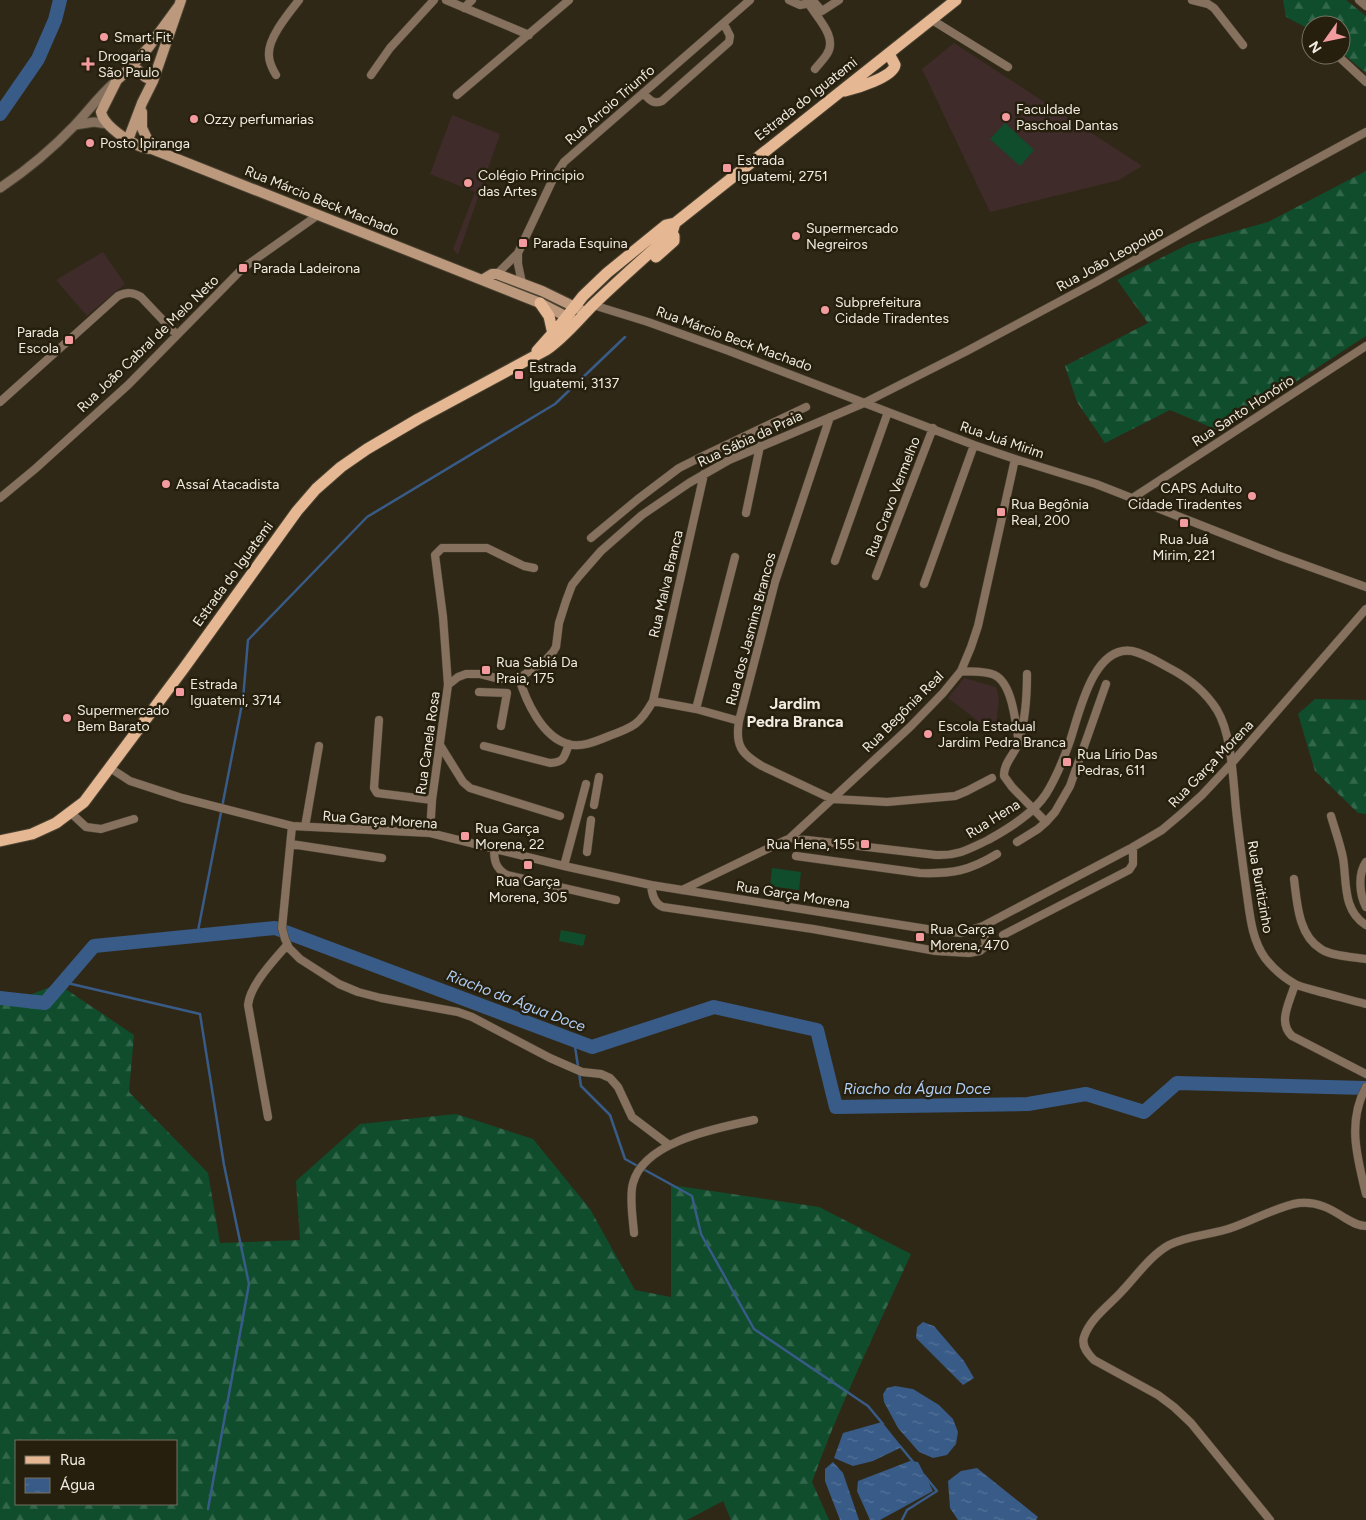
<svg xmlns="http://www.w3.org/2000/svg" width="1366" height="1520" viewBox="0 0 1366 1520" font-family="Figtree,sans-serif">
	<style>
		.education { fill: #3f2b2a }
		.forest { fill: url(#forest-firs); fill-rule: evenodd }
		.pitch { fill: #0f4d2d }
		.water { fill: url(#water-ripples) }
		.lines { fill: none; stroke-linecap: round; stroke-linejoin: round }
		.stream { stroke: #385b88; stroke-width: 2.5 }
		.river { stroke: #385b88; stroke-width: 14 }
		.minor-casing { stroke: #4b4332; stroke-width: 9 }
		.tertiary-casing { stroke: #4b4332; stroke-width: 11 }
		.secondary-casing { stroke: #4b4332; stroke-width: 12 }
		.primary-casing { stroke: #4b4332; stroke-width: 13 }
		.minor { stroke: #86715f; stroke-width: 8 }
		.tertiary { stroke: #86715f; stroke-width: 9 }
		.secondary { stroke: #bc997d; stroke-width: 10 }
		.primary { stroke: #e5b893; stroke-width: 11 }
		.poi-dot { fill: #f49b9f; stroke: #261f0d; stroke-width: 2 }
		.labels { text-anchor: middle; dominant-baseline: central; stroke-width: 5; stroke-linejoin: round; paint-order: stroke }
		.poi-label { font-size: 14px; fill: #f0ebe0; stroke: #261f0d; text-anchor: start }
		.street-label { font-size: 14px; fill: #f0ebe0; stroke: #261f0d }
		.water-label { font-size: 15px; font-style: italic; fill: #afcff9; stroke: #261f0d }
		.quarter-label { font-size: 16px; font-weight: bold; fill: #f0ebe0; stroke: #261f0d }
	</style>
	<defs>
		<pattern id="forest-firs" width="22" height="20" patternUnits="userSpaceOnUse" patternTransform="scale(1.25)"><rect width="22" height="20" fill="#0f4d2d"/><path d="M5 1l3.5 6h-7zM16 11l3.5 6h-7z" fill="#32674b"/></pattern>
		<pattern id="water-ripples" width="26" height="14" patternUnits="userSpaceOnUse" patternTransform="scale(1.25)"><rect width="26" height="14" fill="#385b88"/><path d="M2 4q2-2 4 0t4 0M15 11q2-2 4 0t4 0" fill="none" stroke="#557398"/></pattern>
	</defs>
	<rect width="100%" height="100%" fill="#302816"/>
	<path class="education" d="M954,43L1142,166L1119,180L990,212L922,69Z
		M452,115L500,134L458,255L453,249L475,192L430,174Z
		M103,252L125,284L87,316L56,280Z
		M964,678L996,687L999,699L995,734L948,698Z"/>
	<path class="forest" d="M1283,0H1346L1366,16V73L1341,52V25H1311V30L1286,17Z
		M1366,171V336L1220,431L1170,410L1105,443L1077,402L1065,366L1148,323L1117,280L1189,244L1268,222Z
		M1315,699L1366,700V814L1358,813L1315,771L1298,714Z
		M58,984L134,1035L129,1092L208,1173L220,1243L300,1240L296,1181L360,1124L456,1114L533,1139L590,1209L635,1290L671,1297V1185L819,1207L911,1254C877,1329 840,1404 812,1482L829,1520H731L723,1501L687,1520H0V1005L6,1004ZM176,1441V1504H16V1441Z"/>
	<path class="pitch" d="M1005,123L1034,150L1020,166L990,139Z
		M772,868L801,872L799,890L770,886Z
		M561,930L586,935L583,946L559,941Z"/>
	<path class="water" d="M923,1322L934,1326L964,1361L974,1378L963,1385L916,1338L917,1327Z
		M895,1386L913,1389L939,1405L953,1419L958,1432L956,1444L947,1455L933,1458L919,1452L898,1428L884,1402L883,1394L887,1388Z
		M882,1422L902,1447L873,1461L853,1466L834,1458L843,1433Z
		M910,1461L918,1462L933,1491L880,1520H870L857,1491L858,1481Z
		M833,1462L843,1473L859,1520H840L825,1481V1469Z
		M977,1468L1038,1517L1036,1520H958L950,1508L948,1481L961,1471Z"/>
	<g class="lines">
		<path class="stream" d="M197,936L243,699L248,640L367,517L555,404L625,337
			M63,982L200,1014L224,1165L249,1284L208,1509
			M574,1040L581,1086L610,1115L625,1159L692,1196L701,1234L754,1329L868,1406L883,1424
			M900,1446L914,1463
			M902,1520L907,1510L937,1491L924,1475"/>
		<path class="river" d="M0,114L38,59L55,20L60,0
			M0,998L45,1003L94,946L275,928L592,1047L714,1007L817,1030L836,1107L1028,1104L1086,1094L1144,1112L1177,1083L1366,1088"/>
		<defs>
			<path id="minor" d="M446,0L529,35
				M789,0L800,5L813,2
				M1192,0L1208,4L1214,8L1243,45
				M1359,0L1366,6
				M814,2L822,11L839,0
				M809,4C817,18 838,37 827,54C824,59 819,64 815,69
				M464,8L472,0
				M932,20L1008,67
				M1337,55L1366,82
				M276,75C273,70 269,63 269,56C267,39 288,14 299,0
				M371,75L390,48L434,0
				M643,93C649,99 653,105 662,101L729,42L730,36L724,24
				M457,95L569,0
				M518,253V264L522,283
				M497,274L518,253L553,179L564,162L750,0
				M593,305L648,322L729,351L974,445L1015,459L1096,484L1277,555L1366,587
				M0,402L118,296C127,292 133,292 141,297L177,335
				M830,417L775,582L739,721C735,745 741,754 762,766L832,799L852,800L887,802L955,796L967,791L992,778
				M1134,497L1366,346
				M0,498L35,469L128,385L243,268L318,215
				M746,513L760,446
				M591,538L638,499L679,468L703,456L806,407
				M835,561L888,412
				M876,576L933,428
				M924,584L974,445
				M961,671C971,672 983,671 992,674C1012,680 1015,720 1018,737
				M1027,674C1027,697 1026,718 1019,741C1016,753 1003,763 1004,776L1012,787L1046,822
				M519,678C526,701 542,737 568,744C581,748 597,741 609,736C634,727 640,724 653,701L704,474
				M448,685L458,677L466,674H480L500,679L519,678L544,662L553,652L556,647L559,623L566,601L572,585L580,575L601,551L642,515L689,483L729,460L864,403L965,352L1096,282L1203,221L1366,132
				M479,692L507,693L501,726
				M653,701L696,709L739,721
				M696,709L735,557
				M379,720L374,788L377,793L432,800
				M440,745L463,782L470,788L560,816
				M484,746L550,763C565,762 564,757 569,744
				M110,768L130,781L182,798L292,826L430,833L564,866L651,885L933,930L961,933L983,926L1133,847L1162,830L1181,814L1202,795L1231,764L1366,609
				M594,805L599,777
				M71,813L86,827L101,829L134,819
				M1331,816C1335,830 1340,843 1343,858C1347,881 1342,910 1366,925
				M292,826L282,928L285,939L289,948L300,959L339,984L358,992L381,998L458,1012L472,1017L550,1058L582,1072L601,1074L610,1078L618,1087L632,1117L669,1145
				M305,827L319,746
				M430,833L432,800L448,685L443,617L435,555L442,548H487L524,566L534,568
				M790,838L936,855C958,856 969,849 988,840C1008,829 1033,814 1046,794C1056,778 1064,758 1070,741C1079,714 1093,645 1132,651C1146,654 1158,662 1171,669C1190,679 1205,691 1217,710C1232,735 1233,780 1236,809C1239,838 1243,866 1247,895C1250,916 1252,940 1265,958C1272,967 1284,978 1295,984C1301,987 1310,989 1317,991C1333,995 1350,1000 1366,1004
				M1017,842L1038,829L1046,822L1055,812L1070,786L1106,684
				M291,844L382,858
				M494,849C494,861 496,869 507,875L616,900
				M587,852L591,820
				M796,856L920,873C952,874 969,871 997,854
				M1366,862C1358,873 1359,894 1366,907
				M564,866L586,784
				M1294,879C1297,902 1298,935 1321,949C1331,956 1353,957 1366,959
				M651,885C652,894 654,904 663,907L813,929L936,951L969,953L980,951L986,946L983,926
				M682,890L790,838L910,727L943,693L961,671L971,647L978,626L1015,459
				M1003,935L1129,870L1133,864V847
				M1295,984C1290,1002 1277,1022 1292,1036L1366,1074
				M1366,1087C1347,1122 1357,1157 1366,1194
				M268,1117L248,1005C250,985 274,960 287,945
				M634,1233C633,1219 629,1197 633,1183C644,1141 718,1128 754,1120
				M1270,1520L1191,1423L1174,1407L1158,1395L1094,1360C1088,1354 1081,1346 1084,1337C1090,1318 1111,1304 1123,1290C1137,1275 1151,1255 1169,1245C1189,1235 1211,1235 1231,1228C1252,1221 1278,1206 1299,1203C1317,1201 1331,1209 1345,1218C1352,1222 1358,1226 1366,1226"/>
			<path id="tertiary" d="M75,125L94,122L107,124
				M0,188C27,170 53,148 75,125C89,110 100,95 115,82"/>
			<path id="secondary" d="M178,7L148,48L128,70L117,80L101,112C104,127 137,149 152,149L540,303L573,320
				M128,70H138L145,77L153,81
				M142,112V128L152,149
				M128,140L142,103L153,81L181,0
				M482,280L492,274H497L542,291L581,310"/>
			<path id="primary" d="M845,91C857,88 893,77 895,65L889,54
				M656,257L674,241V236L668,228
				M540,303L549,316L553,334
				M537,351L560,325L583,296L607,273L666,225L675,223L956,0
				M0,841L32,834L56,823L84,802L184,668L297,511L316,489L341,467L367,449L418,419L546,350C565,337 578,320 594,304C619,280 646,256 672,233L675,223"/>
		</defs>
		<use href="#minor" class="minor-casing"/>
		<use href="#tertiary" class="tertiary-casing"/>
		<use href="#secondary" class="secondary-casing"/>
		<use href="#primary" class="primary-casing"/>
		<use href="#minor" class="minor"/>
		<use href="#tertiary" class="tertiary"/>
		<use href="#secondary" class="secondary"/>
		<use href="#primary" class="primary"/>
	</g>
	<g class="poi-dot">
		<circle cx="104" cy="37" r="5"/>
		<path d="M85.5 56.5h5v5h5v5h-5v5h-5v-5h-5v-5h5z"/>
		<circle cx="1006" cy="117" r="5"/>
		<circle cx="194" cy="119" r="5"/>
		<circle cx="90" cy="143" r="5"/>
		<rect x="722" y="163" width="10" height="10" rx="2.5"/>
		<circle cx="468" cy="183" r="5"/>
		<circle cx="796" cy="236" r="5"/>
		<rect x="518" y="238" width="10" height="10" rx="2.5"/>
		<rect x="238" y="263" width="10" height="10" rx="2.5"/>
		<circle cx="825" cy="310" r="5"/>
		<rect x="64" y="335" width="10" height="10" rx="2.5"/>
		<rect x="514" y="370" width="10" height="10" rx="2.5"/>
		<circle cx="166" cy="484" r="5"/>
		<circle cx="1252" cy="496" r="5"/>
		<rect x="996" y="507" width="10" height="10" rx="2.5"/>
		<rect x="1179" y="518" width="10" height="10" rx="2.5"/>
		<rect x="481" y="665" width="10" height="10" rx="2.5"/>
		<rect x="175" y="687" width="10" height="10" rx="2.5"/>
		<circle cx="67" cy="718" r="5"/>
		<circle cx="928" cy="734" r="5"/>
		<rect x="1062" y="757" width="10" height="10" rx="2.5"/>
		<rect x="460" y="831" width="10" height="10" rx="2.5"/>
		<rect x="860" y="839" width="10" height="10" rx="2.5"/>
		<rect x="523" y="860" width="10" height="10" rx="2.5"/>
		<rect x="915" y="932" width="10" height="10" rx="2.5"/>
	</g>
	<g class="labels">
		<g class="poi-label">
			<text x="114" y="37">Smart Fit</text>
			<text x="98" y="56">Drogaria<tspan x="98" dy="16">São Paulo</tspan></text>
			<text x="1016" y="109">Faculdade<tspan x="1016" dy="16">Paschoal Dantas</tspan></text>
			<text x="204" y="119">Ozzy perfumarias</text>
			<text x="100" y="143">Posto Ipiranga</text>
			<text x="737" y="160">Estrada<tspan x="737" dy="16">Iguatemi, 2751</tspan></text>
			<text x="478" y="175">Colégio Principio<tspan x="478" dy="16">das Artes</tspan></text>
			<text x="806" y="228">Supermercado<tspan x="806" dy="16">Negreiros</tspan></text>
			<text x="533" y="243">Parada Esquina</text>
			<text x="253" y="268">Parada Ladeirona</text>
			<text x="835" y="302">Subprefeitura<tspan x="835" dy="16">Cidade Tiradentes</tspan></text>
			<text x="59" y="332" text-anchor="end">Parada<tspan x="59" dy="16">Escola</tspan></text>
			<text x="529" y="367">Estrada<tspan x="529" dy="16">Iguatemi, 3137</tspan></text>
			<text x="176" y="484">Assaí Atacadista</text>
			<text x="1242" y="488" text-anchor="end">CAPS Adulto<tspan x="1242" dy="16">Cidade Tiradentes</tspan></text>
			<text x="1011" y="504">Rua Begônia<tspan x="1011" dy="16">Real, 200</tspan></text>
			<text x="1184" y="539" text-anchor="middle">Rua Juá<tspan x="1184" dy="16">Mirim, 221</tspan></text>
			<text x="496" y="662">Rua Sabiá Da<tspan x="496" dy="16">Praia, 175</tspan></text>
			<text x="190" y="684">Estrada<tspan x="190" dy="16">Iguatemi, 3714</tspan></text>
			<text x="77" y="710">Supermercado<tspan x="77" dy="16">Bem Barato</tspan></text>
			<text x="938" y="726">Escola Estadual<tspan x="938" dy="16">Jardim Pedra Branca</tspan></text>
			<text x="1077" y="754">Rua Lírio Das<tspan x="1077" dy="16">Pedras, 611</tspan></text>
			<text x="475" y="828">Rua Garça<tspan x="475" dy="16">Morena, 22</tspan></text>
			<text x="855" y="844" text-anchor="end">Rua Hena, 155</text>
			<text x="528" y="881" text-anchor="middle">Rua Garça<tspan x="528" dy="16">Morena, 305</tspan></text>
			<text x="930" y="929">Rua Garça<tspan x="930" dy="16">Morena, 470</tspan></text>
		</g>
		<g class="street-label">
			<text transform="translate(806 99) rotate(-38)">Estrada do Iguatemi</text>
			<text transform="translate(610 105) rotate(-41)">Rua Arroio Triunfo</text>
			<text transform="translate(322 201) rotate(22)">Rua Márcio Beck Machado</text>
			<text transform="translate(1110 259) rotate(-29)">Rua João Leopoldo</text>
			<text transform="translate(734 339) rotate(20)">Rua Márcio Beck Machado</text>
			<text transform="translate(148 344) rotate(-44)">Rua João Cabral de Melo Neto</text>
			<text transform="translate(1243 411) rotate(-33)">Rua Santo Honório</text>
			<text transform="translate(750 439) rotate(-25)">Rua Sábia da Praia</text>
			<text transform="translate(1002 440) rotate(19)">Rua Juá Mirim</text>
			<text transform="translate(893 497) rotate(-69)">Rua Cravo Vermelho</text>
			<text transform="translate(233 574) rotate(-54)">Estrada do Iguatemi</text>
			<text transform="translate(666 584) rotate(-77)">Rua Malva Branca</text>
			<text transform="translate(751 629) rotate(-75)">Rua dos Jasmins Brancos</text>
			<text transform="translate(903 712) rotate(-45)">Rua Begônia Real</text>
			<text transform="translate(428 743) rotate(-82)">Rua Canela Rosa</text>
			<text transform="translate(1211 764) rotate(-46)">Rua Garça Morena</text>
			<text transform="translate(993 819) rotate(-32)">Rua Hena</text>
			<text transform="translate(380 820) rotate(4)">Rua Garça Morena</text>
			<text transform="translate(1260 887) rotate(80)">Rua Buritizinho</text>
			<text transform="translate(793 895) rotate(9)">Rua Garça Morena</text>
		</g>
		<g class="water-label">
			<text transform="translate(516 1001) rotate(21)">Riacho da Água Doce</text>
			<text x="917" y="1089">Riacho da Água Doce</text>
		</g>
		<g class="quarter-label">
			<text x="795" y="703">Jardim<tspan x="795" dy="18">Pedra Branca</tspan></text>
		</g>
	</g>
	<rect x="15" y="1440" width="162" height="65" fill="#261f0d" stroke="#777161"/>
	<rect x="25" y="1456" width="25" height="8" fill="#e5b893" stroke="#777161"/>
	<text x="60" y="1465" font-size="15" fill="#f0ebe0">Rua</text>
	<rect x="25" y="1478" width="25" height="15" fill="url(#water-ripples)" stroke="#777161"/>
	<text x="60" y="1490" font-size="15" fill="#f0ebe0">Água</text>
	<g transform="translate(1326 40) rotate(237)"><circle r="24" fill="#261f0d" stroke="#777161"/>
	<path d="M0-4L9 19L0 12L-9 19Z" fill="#f49b9f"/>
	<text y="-8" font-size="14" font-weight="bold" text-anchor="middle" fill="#f0ebe0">N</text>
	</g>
</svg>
